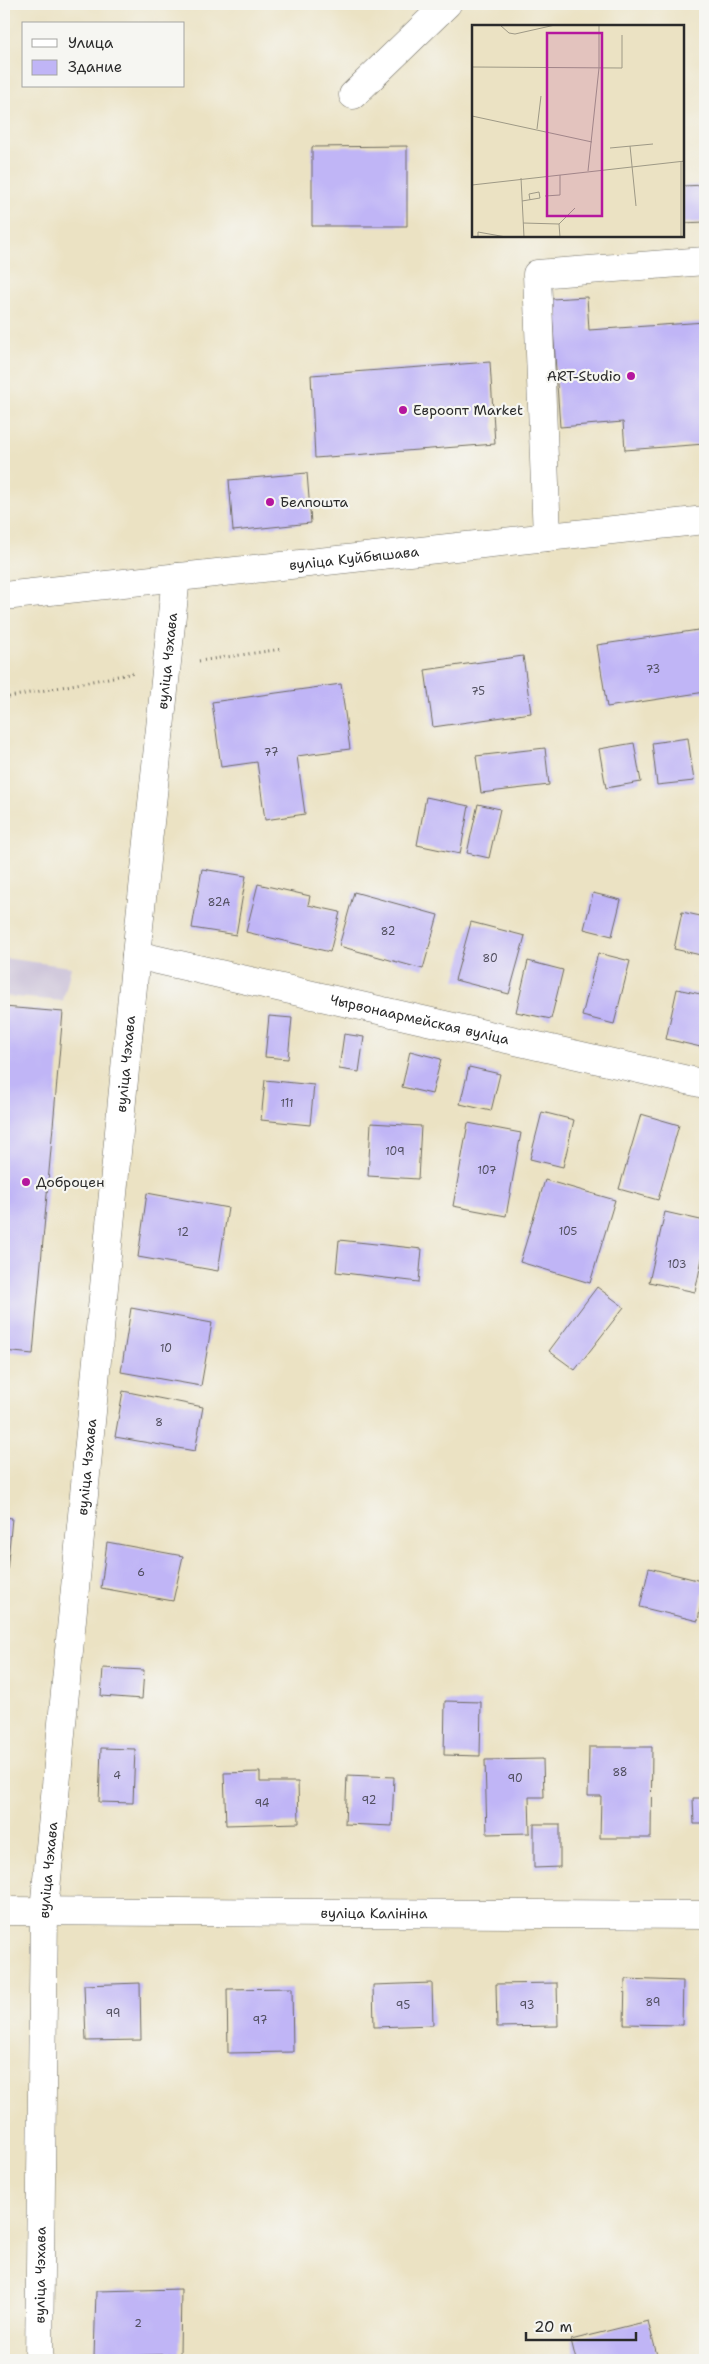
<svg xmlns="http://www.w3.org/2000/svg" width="709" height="2364" viewBox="0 0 709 2364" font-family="'Shantell Sans',sans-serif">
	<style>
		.industrial { fill: #c9bfd7 }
		.building { fill: #c0b5f6 }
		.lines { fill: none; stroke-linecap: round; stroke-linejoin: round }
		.minor-casing { stroke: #6e6b60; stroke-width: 29 }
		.major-casing { stroke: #6e6b60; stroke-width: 29 }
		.path { stroke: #6e6b60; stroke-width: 3; stroke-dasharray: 1 4; stroke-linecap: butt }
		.minor { stroke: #fff; stroke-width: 28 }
		.major { stroke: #fff; stroke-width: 28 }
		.poi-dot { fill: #b5179e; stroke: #f6f6f2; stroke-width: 2 }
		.labels { text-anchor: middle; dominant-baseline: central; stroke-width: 4.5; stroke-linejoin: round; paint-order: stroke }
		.number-label { font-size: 11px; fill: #504e5e }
		.poi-label { font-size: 14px; fill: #2b2b2b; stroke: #f6f6f2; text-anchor: start }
		.street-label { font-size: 14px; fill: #2b2b2b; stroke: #f6f6f2 }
		.inset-road { fill: none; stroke: #9e9986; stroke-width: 1 }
		.view { fill: #b5179e; fill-opacity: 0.15; stroke: #b5179e; stroke-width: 2.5 }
		.inset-edge { fill: none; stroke: #2b2b2b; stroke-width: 2.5 }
	</style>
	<rect width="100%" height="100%" fill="#f6f6f2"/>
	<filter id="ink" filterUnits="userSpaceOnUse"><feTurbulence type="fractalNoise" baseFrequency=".02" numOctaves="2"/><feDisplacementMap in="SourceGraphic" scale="10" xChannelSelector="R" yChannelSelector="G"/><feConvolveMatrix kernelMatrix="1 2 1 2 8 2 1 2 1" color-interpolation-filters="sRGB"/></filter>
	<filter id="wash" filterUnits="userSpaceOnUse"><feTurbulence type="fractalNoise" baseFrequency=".0096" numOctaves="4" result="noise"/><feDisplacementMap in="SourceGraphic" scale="20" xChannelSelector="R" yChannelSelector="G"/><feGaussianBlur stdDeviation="1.12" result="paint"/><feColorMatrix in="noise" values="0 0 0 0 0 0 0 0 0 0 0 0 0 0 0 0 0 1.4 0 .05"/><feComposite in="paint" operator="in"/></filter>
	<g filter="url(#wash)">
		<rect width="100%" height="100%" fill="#ebe2c3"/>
		<path class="industrial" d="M4,958L71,967L63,1001L4,996Z"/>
		<g id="blocks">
			<path class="building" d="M407,146V226H312V147Z
				M705,185V222L683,223V186Z
				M587,297L589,330L705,322V444L625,450L623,422L560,427L551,299Z
				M490,362L495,444L315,458L311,375Z
				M307,473L311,523L233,531L229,480Z
				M705,629V692L607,707L597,645Z
				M523,656L531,713L433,727L425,670Z
				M341,684L350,749L297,756L305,814L265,820L257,762L221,767L212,702Z
				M688,738L694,781L657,785L652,743Z
				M634,743L641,782L606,788L599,749Z
				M545,748L549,785L481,793L476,756Z
				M426,797L469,806L460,854L417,845Z
				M478,804L500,809L489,858L467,853Z
				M202,869L246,876L236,935L192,928Z
				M258,884L310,896L308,905L340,912L330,952L246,932Z
				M354,892L438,915L423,969L339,946Z
				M593,893L621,900L612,936L584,929Z
				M682,912L705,917V956L674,949Z
				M471,922L525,936L509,994L455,980Z
				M598,953L630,961L614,1024L582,1016Z
				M528,961L563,970L551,1019L516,1012Z
				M677,989L705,995V1048L666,1039Z
				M4,1007L63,1012L33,1354L4,1351Z
				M269,1016L292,1018L288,1059L265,1057Z
				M344,1034L364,1037L359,1072L339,1069Z
				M410,1051L441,1059L432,1094L402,1087Z
				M469,1067L500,1074L491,1111L460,1104Z
				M265,1080L314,1085L310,1125L261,1120Z
				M542,1112L574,1120L563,1167L530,1159Z
				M641,1114L679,1125L658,1200L619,1189Z
				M371,1123L421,1126L418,1179L368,1176Z
				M468,1123L521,1133L506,1216L453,1206Z
				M545,1180L615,1200L590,1283L520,1262Z
				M147,1193L228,1208L218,1271L138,1257Z
				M665,1212L705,1221V1245L695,1292L649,1282Z
				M339,1240L422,1249L419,1282L336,1272Z
				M597,1287L624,1307L575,1370L549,1351Z
				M131,1308L212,1323L201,1386L121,1372Z
				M123,1391L203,1407L195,1451L115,1437Z
				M4,1517L12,1518L5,1593H4Z
				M107,1542L183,1556L173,1601L101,1588Z
				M649,1568L705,1582L698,1621L640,1607Z
				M103,1668L144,1670L142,1699L101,1696Z
				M445,1701L481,1702L480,1756L444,1755Z
				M589,1747H652L651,1838H600L601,1796H588Z
				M101,1748L135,1749L133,1803L99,1802Z
				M543,1759L544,1797H529L530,1833L487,1834L485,1760Z
				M260,1772V1782H298L299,1823L226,1825L224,1773Z
				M347,1775L394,1777L392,1826L345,1824Z
				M693,1798H705V1824H694Z
				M534,1824H560V1867L534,1868Z
				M625,1979L683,1981L682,2025L624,2024Z
				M140,1983L141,2040L86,2041L84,1985Z
				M432,1983L433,2025L374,2027L373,1985Z
				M557,1983L558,2026L497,2027L496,1984Z
				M292,1988L293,2052L228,2053L227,1989Z
				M181,2289L180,2354L94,2357L96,2291Z
				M648,2321L658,2359L576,2360L571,2340Z"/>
		</g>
	</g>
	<g filter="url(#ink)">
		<use href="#blocks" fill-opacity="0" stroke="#6e6b60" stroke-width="1"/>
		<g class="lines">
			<defs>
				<g id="minor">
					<path d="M353,95L447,4"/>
					<path d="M547,537L537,274L705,261"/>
					<path id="s1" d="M136,955L705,1084"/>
					<path id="s2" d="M4,1911L705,1915"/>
					<path id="s3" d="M39,2360L44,1910L136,955L176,577"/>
				</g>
				<g id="major">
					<path id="s4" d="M4,596L705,520"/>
				</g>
			</defs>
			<use href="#minor" class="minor-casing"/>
			<use href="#major" class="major-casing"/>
			<path class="path" d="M199,661L282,649
				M4,698L134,673"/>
			<use href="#minor" class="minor"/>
			<use href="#major" class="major"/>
		</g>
	</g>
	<g class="poi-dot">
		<circle cx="631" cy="376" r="5"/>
		<circle cx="403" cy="410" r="5"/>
		<circle cx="270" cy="502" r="5"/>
		<circle cx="26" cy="1182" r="5"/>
	</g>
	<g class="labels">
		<g class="number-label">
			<text x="653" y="669">73</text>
			<text x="478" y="691">75</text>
			<text x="271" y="752">77</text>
			<text x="219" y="902">82А</text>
			<text x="388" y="931">82</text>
			<text x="490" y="958">80</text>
			<text x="287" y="1103">111</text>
			<text x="395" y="1151">109</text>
			<text x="487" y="1170">107</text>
			<text x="568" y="1231">105</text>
			<text x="183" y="1232">12</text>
			<text x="677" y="1264">103</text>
			<text x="166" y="1348">10</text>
			<text x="159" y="1422">8</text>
			<text x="141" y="1572">6</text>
			<text x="620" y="1772">88</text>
			<text x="117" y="1775">4</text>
			<text x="515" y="1778">90</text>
			<text x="369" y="1800">92</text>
			<text x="262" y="1803">94</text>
			<text x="653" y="2002">89</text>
			<text x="403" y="2005">95</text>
			<text x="527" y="2005">93</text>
			<text x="113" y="2013">99</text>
			<text x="260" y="2020">97</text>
			<text x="138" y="2323">2</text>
		</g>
		<g class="poi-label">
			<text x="621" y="376" text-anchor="end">ART-Studio</text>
			<text x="413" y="410">Евроопт Market</text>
			<text x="280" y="502">Белпошта</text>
			<text x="36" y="1182">Доброцен</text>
		</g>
		<g class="street-label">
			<text stroke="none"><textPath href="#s4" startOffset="352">вуліца Куйбышава</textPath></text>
			<text stroke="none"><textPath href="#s3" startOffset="1705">вуліца Чэхава</textPath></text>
			<text stroke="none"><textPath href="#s1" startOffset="291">Чырвонаармейская вуліца</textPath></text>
			<text stroke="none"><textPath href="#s3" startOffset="1300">вуліца Чэхава</textPath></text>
			<text stroke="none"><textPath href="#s3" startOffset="895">вуліца Чэхава</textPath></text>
			<text stroke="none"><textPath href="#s3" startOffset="490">вуліца Чэхава</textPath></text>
			<text stroke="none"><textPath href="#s2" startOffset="370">вуліца Калініна</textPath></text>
			<text stroke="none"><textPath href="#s3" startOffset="85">вуліца Чэхава</textPath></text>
		</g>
	</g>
	<g transform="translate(472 25)">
		<rect width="212" height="212" fill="#ebe2c3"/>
		<path class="inset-road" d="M28,0L37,8L43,9L83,0M0,42L150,43V10M0,91L120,117M65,104L69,71M158,121L164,181M138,123L181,119M209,137V212M116,146L127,43V0M49,153L52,212M0,160L213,136M73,171L88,170V150M50,176L68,173L67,167L57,169L58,175M51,198L87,199L88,212M87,199L103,183M6,212V207L34,212"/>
		<path class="view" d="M75,8H130V191H75Z"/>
		<rect width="212" height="212" class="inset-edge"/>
	</g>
	<rect width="709" height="2364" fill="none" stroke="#f6f6f2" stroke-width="20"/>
	<rect x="22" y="22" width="162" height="65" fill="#f6f6f2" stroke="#a5a5a2"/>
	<rect x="32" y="39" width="25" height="8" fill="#ffffff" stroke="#a5a5a2"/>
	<text x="68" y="48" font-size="15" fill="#2b2b2b">Улица</text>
	<rect x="32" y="60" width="25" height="15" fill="#c0b5f6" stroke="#a5a5a2"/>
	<text x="68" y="72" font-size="15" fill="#2b2b2b">Здание</text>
	<path d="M526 2332v8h110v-8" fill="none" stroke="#2b2b2b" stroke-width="2.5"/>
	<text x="534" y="2332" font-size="15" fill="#2b2b2b" stroke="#f6f6f2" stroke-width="4" paint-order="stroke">20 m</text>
</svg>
